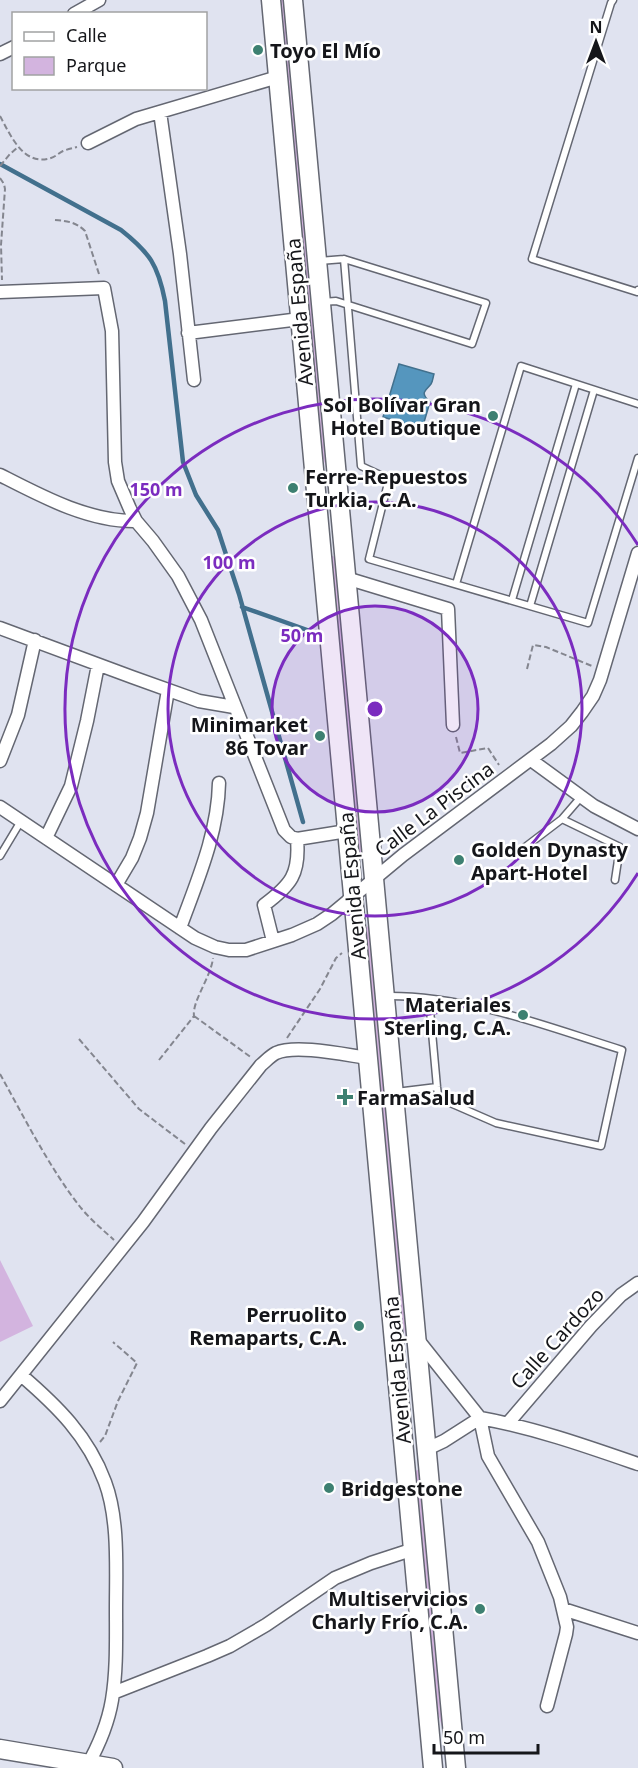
<svg xmlns="http://www.w3.org/2000/svg" width="638" height="1768" viewBox="0 0 638 1768" font-family="'Noto Sans',sans-serif">
	<style>
		.green { fill: #d3b4df }
		.water { fill: #5596be; stroke: #42708d; stroke-width: 1.5 }
		.lines { fill: none; stroke-linecap: round; stroke-linejoin: round }
		.stream { stroke: #42708d; stroke-width: 4.5 }
		.lane-casing { stroke: #646772; stroke-width: 9 }
		.street-casing { stroke: #646772; stroke-width: 15 }
		.secondary-casing { stroke: #646772; stroke-width: 21 }
		.path { stroke: #84868f; stroke-width: 2; stroke-dasharray: 6 3; stroke-linecap: butt }
		.lane { stroke: #fff; stroke-width: 6 }
		.street { stroke: #fff; stroke-width: 12 }
		.secondary { stroke: #fff; stroke-width: 18 }
		.ring { fill: none; stroke: #7b2cbf; stroke-width: 3 }
		.poi-dot { fill: #3d8071; stroke: #fff; stroke-width: 2 }
		.labels { text-anchor: middle; dominant-baseline: central; stroke-width: 5; stroke-linejoin: round; paint-order: stroke }
		.poi-label { font-size: 20px; font-weight: bold; fill: #15161a; stroke: #fff; text-anchor: start }
		.street-label { font-size: 20px; fill: #15161a; stroke: #fff }
		.centre { fill: #7b2cbf; stroke: #fff; stroke-width: 3 }
		.ring-label { font-size: 18px; text-anchor: middle; font-weight: bold; fill: #7b2cbf; stroke: #fff; stroke-width: 5; stroke-linejoin: round; paint-order: stroke }
	</style>
	<rect width="100%" height="100%" fill="#e0e3f0"/>
	<path class="green" d="M278,0H286L334,535L327,470L319,446Z
		M332,556L336,557L364,852L360,854L357,853L330,557Z
		M368,926L370,927L409,1347L400,1316L364,929Z
		M0,1260L33,1326L0,1342Z
		M419,1469L421,1471L449,1768H447L443,1730L436,1707L414,1472Z"/>
	<path class="water" d="M399,364L434,374C433,377 433,381 431,384C426,391 419,392 430,402L422,429L383,417Z"/>
	<g class="lines">
		<path class="stream" d="M0,164L121,230C150,253 158,265 165,301L183,462L196,495L218,530L239,594L303,822
			M242,607L310,631"/>
		<defs>
			<path id="lane" d="M613,0L611,3L532,259L637,292L638,290
				M344,259L361,466L389,479L369,559L588,623L638,458
				M319,261L344,259L486,303L472,344L336,301L322,302
				M456,584L521,366L638,404
				M512,600L576,384
				M530,606L594,390
				M562,819L620,847L615,880
				M516,854L562,819L581,797
				M0,856L21,821
				M386,996C467,995 545,1026 622,1050L601,1146L496,1123L441,1099L438,1095L437,1087L429,999
				M396,1092L437,1087"/>
			<path id="street" d="M74,14L99,0
				M0,54L14,47
				M160,112L180,254L194,380
				M88,143L136,119L278,77
				M0,292L104,288L112,331L115,462L118,481L130,509L136,521L153,541L178,576L201,620L284,830L291,837L297,839
				M188,333L300,319
				M0,475C41,496 89,522 136,521
				M346,578L448,609L453,725
				M0,628L132,677L199,701L234,707
				M531,760L594,806L638,829
				M0,761L18,715L35,640
				M0,807L195,938L215,947L229,950H246L292,935L317,924L332,914L403,855L551,744L571,726L582,712L593,696L600,680L638,553
				M46,838L71,786L87,721L98,665
				M116,885L132,858L140,838L147,813L168,690
				M180,928C197,881 218,834 219,783
				M273,941L264,905C291,885 300,874 297,839L347,831
				M418,1340L480,1418L488,1456L538,1542L560,1597L567,1627L566,1634L547,1706
				M21,1375C57,1406 88,1436 105,1482C119,1519 116,1569 116,1609C116,1639 117,1670 112,1700C108,1724 98,1747 86,1768
				M0,1401L143,1222L211,1128L261,1065C266,1061 270,1056 276,1053C296,1044 346,1055 368,1058
				M508,1423L591,1326L621,1295L638,1283
				M427,1449L444,1441L480,1418C535,1428 586,1446 638,1464
				M563,1609L638,1633
				M113,1693L207,1656L230,1646L266,1625L335,1578L371,1563L414,1549"/>
			<path id="secondary" d="M271,0L433,1768
				M293,0L456,1768
				M0,1749L113,1768"/>
		</defs>
		<use href="#lane" class="lane-casing"/>
		<use href="#street" class="street-casing"/>
		<use href="#secondary" class="secondary-casing"/>
		<path class="path" d="M0,116C10,134 23,167 51,158C55,157 59,153 63,151C68,149 73,148 77,147
			M0,166L10,154L18,147
			M0,178L4,184L5,189L1,245L2,280
			M55,220C67,221 76,222 85,231L99,274
			M527,669L533,645L546,647L592,666
			M456,737L460,753L488,748L499,765
			M194,1016L252,1058
			M287,1038L320,989L336,958L342,953
			M79,1039L139,1109L185,1144
			M159,1060L194,1016C192,1001 211,977 213,958
			M0,1074C24,1117 50,1169 81,1208C91,1220 103,1230 114,1240
			M100,1442L105,1436L118,1401L137,1363L113,1342"/>
		<use href="#lane" class="lane"/>
		<use href="#street" class="street"/>
		<use href="#secondary" class="secondary"/>
	</g>
	<circle cx="375" cy="709" r="103" fill="#7b2cbf" fill-opacity=".12"/>
	<g class="ring">
		<circle cx="375" cy="709" r="103"/>
		<circle cx="375" cy="709" r="207"/>
		<path d="M638 873A310 310 0 1 1 638 545"/>
	</g>
	<g class="poi-dot">
		<circle cx="258" cy="50" r="6"/>
		<circle cx="493" cy="416" r="6"/>
		<circle cx="293" cy="488" r="6"/>
		<circle cx="320" cy="736" r="6"/>
		<circle cx="459" cy="860" r="6"/>
		<circle cx="523" cy="1015" r="6"/>
		<path d="M342 1088h6v6h6v6h-6v6h-6v-6h-6v-6h6z"/>
		<circle cx="359" cy="1326" r="6"/>
		<circle cx="329" cy="1488" r="6"/>
		<circle cx="480" cy="1609" r="6"/>
	</g>
	<g class="labels">
		<g class="poi-label">
			<text x="270" y="50">Toyo El Mío</text>
			<text x="481" y="404" text-anchor="end">Sol Bolívar Gran<tspan x="481" dy="23">Hotel Boutique</tspan></text>
			<text x="305" y="476">Ferre-Repuestos<tspan x="305" dy="23">Turkia, C.A.</tspan></text>
			<text x="308" y="724" text-anchor="end">Minimarket<tspan x="308" dy="23">86 Tovar</tspan></text>
			<text x="471" y="849">Golden Dynasty<tspan x="471" dy="23">Apart-Hotel</tspan></text>
			<text x="511" y="1004" text-anchor="end">Materiales<tspan x="511" dy="23">Sterling, C.A.</tspan></text>
			<text x="357" y="1097">FarmaSalud</text>
			<text x="347" y="1314" text-anchor="end">Perruolito<tspan x="347" dy="23">Remaparts, C.A.</tspan></text>
			<text x="341" y="1488">Bridgestone</text>
			<text x="468" y="1598" text-anchor="end">Multiservicios<tspan x="468" dy="23">Charly Frío, C.A.</tspan></text>
		</g>
		<g class="street-label">
			<text transform="translate(299 312) rotate(-95)">Avenida España</text>
			<text transform="translate(434 809) rotate(-37)">Calle La Piscina</text>
			<text transform="translate(352 886) rotate(-95)">Avenida España</text>
			<text transform="translate(557 1338) rotate(-48)">Calle Cardozo</text>
			<text transform="translate(397 1370) rotate(-95)">Avenida España</text>
		</g>
	</g>
	<circle cx="375" cy="709" r="9" class="centre"/>
	<g class="ring-label">
		<text x="156" y="496">150 m</text>
		<text x="229" y="569">100 m</text>
		<text x="302" y="642">50 m</text>
	</g>
	<rect x="12" y="12" width="195" height="78" fill="#ffffff" stroke="#a1a2a3" stroke-width="1.5"/>
	<rect x="24" y="32" width="30" height="9" fill="#ffffff" stroke="#a1a2a3" stroke-width="1.5"/>
	<text x="66" y="42" font-size="18" fill="#15161a">Calle</text>
	<rect x="24" y="57" width="30" height="18" fill="#d3b4df" stroke="#a1a2a3" stroke-width="1.5"/>
	<text x="66" y="72" font-size="18" fill="#15161a">Parque</text>
	<g transform="translate(596 42)" stroke="#ffffff" stroke-width="4.5" paint-order="stroke">
	<path d="M0-4.5L10 22L0 15L-10 22Z" fill="#15161a"/>
	<text y="-9" font-size="16" font-weight="bold" text-anchor="middle" fill="#15161a">N</text>
	</g>
	<path d="M434 1744v9h104v-9" fill="none" stroke="#15161a" stroke-width="3"/>
	<text x="443" y="1744" font-size="18" fill="#15161a" stroke="#ffffff" stroke-width="4.5" paint-order="stroke">50 m</text>
</svg>
